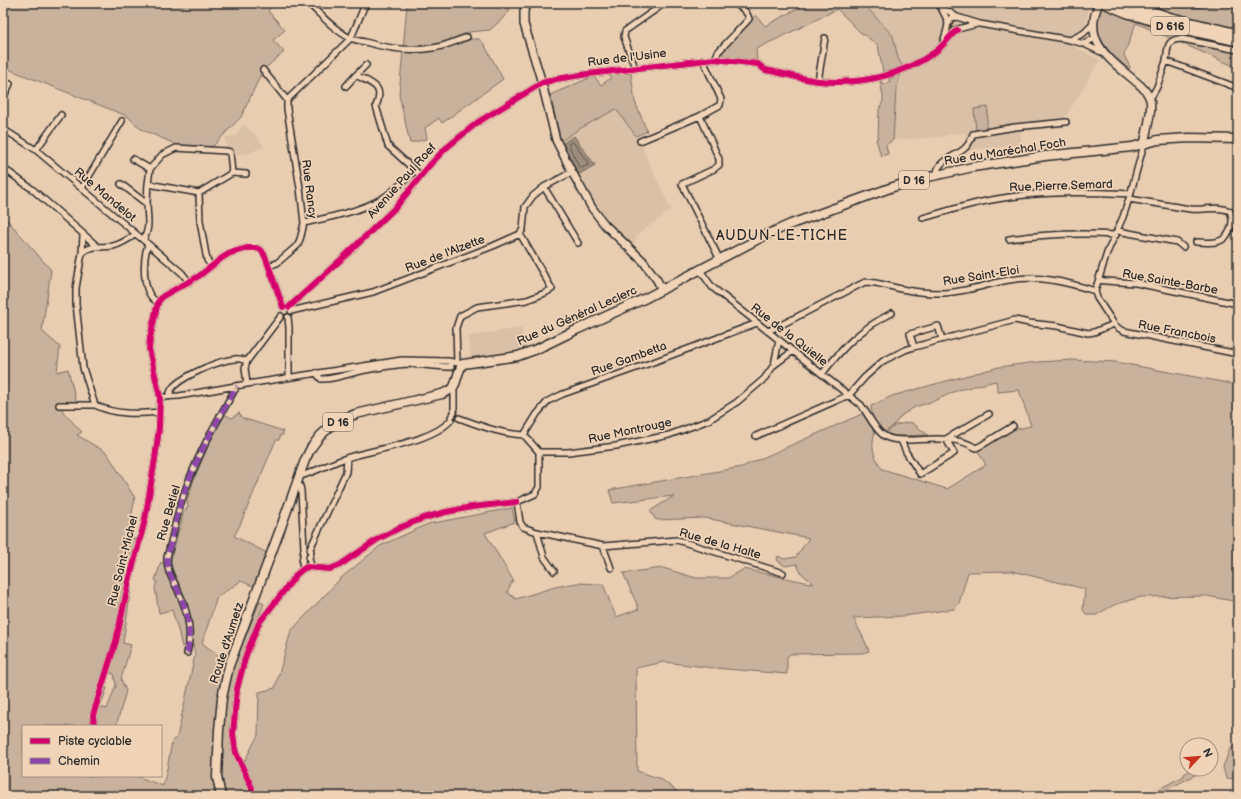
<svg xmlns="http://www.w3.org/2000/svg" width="1241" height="799" viewBox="0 0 1241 799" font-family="'Balsamiq Sans',sans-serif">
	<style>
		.built { fill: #d9c0a6 }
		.green { fill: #c9b29c; stroke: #7a6e64; fill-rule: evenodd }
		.water { fill: #9e8d7c; stroke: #70665c }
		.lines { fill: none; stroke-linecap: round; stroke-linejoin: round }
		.shore { stroke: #59524b; stroke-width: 1 }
		.street-casing { stroke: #2b2b2b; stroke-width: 8 }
		.secondary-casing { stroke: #2b2b2b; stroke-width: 10 }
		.primary-casing { stroke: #2b2b2b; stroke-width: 11 }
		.highway-casing { stroke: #2b2b2b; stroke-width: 12 }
		.street { stroke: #f1d4b7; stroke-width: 5 }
		.secondary { stroke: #f1d4b7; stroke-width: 7 }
		.primary { stroke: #f1d4b7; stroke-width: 8 }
		.highway { stroke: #f1d4b7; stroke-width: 9 }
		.quiet { stroke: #8e44ad; stroke-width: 5; stroke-dasharray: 10 5; stroke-linecap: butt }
		.cycleway-casing { stroke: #f1d4b7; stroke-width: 8 }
		.cycleway { stroke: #d6006c; stroke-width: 6 }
		.labels { text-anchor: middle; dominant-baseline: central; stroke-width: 3.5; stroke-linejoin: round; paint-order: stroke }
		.shield { fill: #f1d4b7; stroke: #665e55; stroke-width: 1 }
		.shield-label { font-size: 11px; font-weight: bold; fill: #2b2b2b }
		.street-label { font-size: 12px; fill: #2b2b2b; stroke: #f1d4b7 }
		.quarter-label { font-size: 14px; letter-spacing: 1px; fill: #2b2b2b; stroke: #f1d4b7 }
	</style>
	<rect width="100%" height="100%" fill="#e9cdb1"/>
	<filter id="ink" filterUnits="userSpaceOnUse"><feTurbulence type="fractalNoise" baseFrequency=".025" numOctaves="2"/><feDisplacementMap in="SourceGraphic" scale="8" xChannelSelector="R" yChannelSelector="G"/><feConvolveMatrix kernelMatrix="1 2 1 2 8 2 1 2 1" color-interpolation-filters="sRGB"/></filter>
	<g filter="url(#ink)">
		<path class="built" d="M863,3H1073L1088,9L1086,29L1075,34L1070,40L1071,45L1100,60L1065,118L1066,127L1020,132L1022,145L968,150L965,133L945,135V137L893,140L896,90L903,67L898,58L893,36Z
			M616,109L640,141L645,154L671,210L637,235L633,247L608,222L595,206L561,141L579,129Z
			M243,124L254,133L264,146L248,154H234V151L231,148H226L225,137L236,136Z
			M521,328L524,347L471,360L468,336Z"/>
		<path class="green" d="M3,3H272L274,5L268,11L285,30L273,40L284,52L263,70L241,117L212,147L177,145L141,129L127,116L3,67Z
			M418,3H503L510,10L502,19L490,30L469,32L470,39H479L484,44L503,79L442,123L439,118L425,128L427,139L410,143L399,95L407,4Z
			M808,3H863L893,36L898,58L903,67L896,90L893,140L886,145L888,154L881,156L876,139L878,138L879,110L883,101V96L880,81H881L883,85L890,82L889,79L899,75L896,69L883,72L878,45L860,32L837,9L814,21L756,49L757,61L725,57L723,54L722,51L756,15L765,26Z
			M1140,3H1156L1181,7L1224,5L1226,4H1232L1233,3H1238V29L1170,13Z
			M1102,7C1145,25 1191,40 1238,47V68L1136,23L1124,55L1130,67L1129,69C1109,51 1089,37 1102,7Z
			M631,73L635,102L647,131L636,136L616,109L579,129L561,141L550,95L594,76L601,85L611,78L609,74Z
			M988,107L987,124L985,129L976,131L974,109Z
			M3,215L51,270L42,331L60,347L57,372L68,369L77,405H60L64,413L82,432L77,435L107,453L135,498L127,537L139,540L129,581L132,582L123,643L131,645L121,679L126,691L117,723L118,726H23V776H136L163,786L166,774L172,742L177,737L195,655L190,633L187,642L182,647L178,630L172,610L159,613L155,588L157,581L155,580L161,562L167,564L188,620H191L187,601L173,571L171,563L172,555L184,511L187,509L188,506L187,501L194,479L211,439H212L216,429L225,415H226L232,418L239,413L242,418L283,431V435H280L279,440H276L239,527L234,536L267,553L255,587L241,581L217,597L202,643L226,661L234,665L260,601L264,604L244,654L231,734L241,768L258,735L259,692L275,688L291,631L341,578L380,546L428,524L512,508L515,522L485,533L513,580L507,592L516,599L555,587L577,583L603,584L616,617L639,609L623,573L663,568L696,578H728L744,569L814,584L801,573L797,564L785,566L777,560L778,556L784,559L796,557L809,538L705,518L656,520L650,511L674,496L613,503L609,490L742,467L864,413L875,432C870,448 874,456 882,469L947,489L986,465L976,448L1006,431L1031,426L1019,390L998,392L996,381L958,390L934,401L915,407L902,415L893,426L884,433C877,426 871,417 871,406L892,396L939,383L999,367L1037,362L1073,360L1116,362L1238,385V602L1207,596L1141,597L1114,605L1096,615H1087L1083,610L1085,589L1012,571L968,572L959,603L954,609L904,616L853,618L864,639L869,651L862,653L790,654L787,657V674L714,668L664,662L636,668L637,771L661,779L683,796H3ZM107,672L114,674L116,685L107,709L100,707L107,688L103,686Z
			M911,422L928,435L897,436L884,434L896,425Z
			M1238,741V773L1235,778L1226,779L1223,767L1230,749Z
			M1192,769H1207L1154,796H1140L1151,791L1157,790L1184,776V774Z"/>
		<path class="water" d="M574,136L595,165L578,175L563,143Z"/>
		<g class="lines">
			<path class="shore" d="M572,142L574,143L588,163V165L582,168L579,167L569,146V144Z"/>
			<defs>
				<path id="street" d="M308,3C321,15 334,30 350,38C355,40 360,41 365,42C386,48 410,52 432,48C444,47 455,41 467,37
					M936,3L957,17
					M1172,3L1181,4L1202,3
					M1233,3L1238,6
					M939,5C950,23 950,22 943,42
					M949,23L951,18L957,17L980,24L1070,40L1084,44L1105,54
					M954,30L977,24
					M1070,40L1084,33L1093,24
					M1084,44L1095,38
					M715,59L718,52L749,19C747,10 741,8 734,3
					M703,60L721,99L720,105L700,116L719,159V165L714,169L682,184L720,260
					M1166,61C1168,48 1166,39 1182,39L1238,50
					M635,68L624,37L625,31L665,3
					M263,70L287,100
					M356,75L366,65
					M818,81L825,38
					M346,86L356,75C372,84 385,86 376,106L388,146L421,176
					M3,98L10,84
					M1150,99L1157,87L1166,61L1238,88
					M3,129L36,150L148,244L182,273L189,282
					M640,141L700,116
					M1144,144L1129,199L1123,217L1107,253L1095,291L1097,298L1114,324L1118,328L1124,331L1238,354
					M36,150L61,115
					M133,159L150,169
					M3,168L32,189L97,246
					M150,169L162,155L176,148L226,151L230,152L232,173L199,193L200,221L206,255L207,260L211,266
					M232,173L246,174
					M937,175C936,160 956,157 965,148C969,145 971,139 973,134L1015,127L1066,122
					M121,184L147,204
					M148,184L199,193
					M544,187L578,243
					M82,188L122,121
					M1129,199L1190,209C1203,211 1218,205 1230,211C1235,222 1230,240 1216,242C1210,243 1203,242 1196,242
					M923,218C947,211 972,203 997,199C1041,191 1086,192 1131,194
					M304,223C330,217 358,212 381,199C394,192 405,180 415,170
					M1118,231L1177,242L1183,247
					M136,234C129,239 121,244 113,246C101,248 91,244 82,253L76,288V304L83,368L95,405C115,415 138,414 160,412
					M1009,239C1045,234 1080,233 1116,235
					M143,240C151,228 147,217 147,203C147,191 148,180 150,169
					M148,244C143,259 141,295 158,302
					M82,253L83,235
					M269,266L277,263L298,245L301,236L304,223L300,188L287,109V100L351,38L364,7L368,3
					M700,270L712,287L861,405C868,414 874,428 883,435C891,441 902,440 912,440C933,439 958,436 976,448L982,445L1013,426
					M1099,280C1111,282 1123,282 1136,283L1238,304
					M289,307L346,255L396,207L428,167L445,149L478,122L542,83L556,79L588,74L715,59L758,64L765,70C783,73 801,79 819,81C859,85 902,76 935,52C943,46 949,37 957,30
					M291,311L373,292L493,246L520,234L523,229L525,207L533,196L544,187L572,172
					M288,317L289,328V377
					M768,331L779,326L865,282C879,282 893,288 907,290C919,293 931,293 943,293C966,292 987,284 1009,280C1039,275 1067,282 1095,291
					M914,347L910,334L938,326L942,339
					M457,363L456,328L460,316L477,307L527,300L545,293L552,289L520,234
					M774,365L779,340
					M316,373L321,379C335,380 352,372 366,370C382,367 398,364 413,364C426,365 438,367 451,367V362
					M822,374C844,346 860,329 892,313
					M247,384L245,368L247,361L281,316
					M160,397L179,396L247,384L402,360L448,361L463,364
					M168,397C170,393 171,389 174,386C186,375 219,360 235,359C239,358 243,360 247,361
					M59,405H95
					M459,418C481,426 501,434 524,435L539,452V487L535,494L517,502L520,522L523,527L537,532L603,546L677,540L783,573
					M524,435L537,414L548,401L563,394L656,361L757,323
					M756,436L849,395L865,377L883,361L905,350L914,347L1015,320L1029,323L1057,326L1088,333L1094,332L1114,324
					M901,440L906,452L920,474L954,453L946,439L989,414
					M539,452H568L616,446L669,435L709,420L737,402L764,379L774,365L793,351
					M300,474L304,475C318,470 332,463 346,458C375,449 432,442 451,420V417L454,413V388
					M297,484L300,486L301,491L304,548L302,563L303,569
					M537,532L544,557L554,571
					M603,546L611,568
					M311,566L309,558L311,552L310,549L346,472L347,458
					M187,653C192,634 188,613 180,595C175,582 166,572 167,557C172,540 175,523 180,506C193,463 215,424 237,386
					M94,726L93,715L116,641L129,581L145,520L155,459L159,428L160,397L149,349L150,338L158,302L163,296L199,276L222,258L230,253L248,248H256L261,250L265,256L283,307
					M252,796V788L236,753L233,734L237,689L246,655L259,623L297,574L303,569L307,567L330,569L340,565L378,539L401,527L424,518L446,512L472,507L517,502"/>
				<path id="secondary" d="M527,3L524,11V24L542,83L556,140L572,172L592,208L605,225L643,261L657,280L662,290
					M1099,3C1080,44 1114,62 1141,86C1145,90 1149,94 1150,100C1153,110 1146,132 1144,144"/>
				<path id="primary" d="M221,796L217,777L219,730L222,698L229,666L281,527L305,460L311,448L320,436L331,426L343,419L356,414L442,394C446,392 449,391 452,389C457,385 457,371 463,364L518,356L537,349L576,330L646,298L766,235L791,224L890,188L915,180L973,167L1045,156L1132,147L1158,140L1189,138L1238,139"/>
				<path id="highway" d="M1104,3L1128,13L1167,25L1238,41
					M1127,3L1168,17L1238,34"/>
			</defs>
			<use href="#street" class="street-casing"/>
			<use href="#secondary" class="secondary-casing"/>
			<use href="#primary" class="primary-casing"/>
			<use href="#highway" class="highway-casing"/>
			<use href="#street" class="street"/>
			<use href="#secondary" class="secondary"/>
			<use href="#primary" class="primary"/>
			<use href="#highway" class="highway"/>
			<path class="quiet" d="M187,653C192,634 188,613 180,595C175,582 166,572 167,557C172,540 175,523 180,506C193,463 215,424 237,386"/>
			<defs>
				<path id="cycleway" d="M289,307L346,255L396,207L428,167L445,149L478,122L542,83L556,79L588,74L715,59L758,64L765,70C783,73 801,79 819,81C859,85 902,76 935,52C943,46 949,37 957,30
					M94,726L93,715L116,641L129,581L145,520L155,459L159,428L160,397L149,349L150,338L158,302L163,296L199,276L222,258L230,253L248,248H256L261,250L265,256L283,307
					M252,796V788L236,753L233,734L237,689L246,655L259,623L297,574L303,569L307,567L330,569L340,565L378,539L401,527L424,518L446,512L472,507L517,502"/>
			</defs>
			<use href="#cycleway" class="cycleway-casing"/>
			<use href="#cycleway" class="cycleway"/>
		</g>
	</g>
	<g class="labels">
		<g class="shield">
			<rect x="1151" y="17" width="38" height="18" rx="3"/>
			<rect x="899" y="171" width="30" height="18" rx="3"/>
			<rect x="323" y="413" width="30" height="18" rx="3"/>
		</g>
		<g class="shield-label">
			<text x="1170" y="26">D 616</text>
			<text x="914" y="180">D 16</text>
			<text x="338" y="422">D 16</text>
		</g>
		<g class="street-label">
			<text transform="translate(627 58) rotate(-7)">Rue de l'Usine</text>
			<text transform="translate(1005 152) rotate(-9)">Rue du Maréchal Foch</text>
			<text transform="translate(402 181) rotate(-48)">Avenue Paul Roef</text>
			<text transform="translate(1061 186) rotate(-2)">Rue Pierre Semard</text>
			<text transform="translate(309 189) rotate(83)">Rue Rancy</text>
			<text transform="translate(105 195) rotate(40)">Rue Mandelot</text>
			<text transform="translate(445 254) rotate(-21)">Rue de l'Alzette</text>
			<text transform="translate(981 276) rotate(-9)">Rue Saint-Eloi</text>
			<text transform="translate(1170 282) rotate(10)">Rue Sainte-Barbe</text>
			<text transform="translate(577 316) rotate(-24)">Rue du Général Leclerc</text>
			<text transform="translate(1177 332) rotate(11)">Rue Francbois</text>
			<text transform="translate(789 335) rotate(38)">Rue de la Quielle</text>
			<text transform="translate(629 359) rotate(-20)">Rue Gambetta</text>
			<text transform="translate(630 431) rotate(-12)">Rue Montrouge</text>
			<text transform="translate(169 513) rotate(-74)">Rue Betiel</text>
			<text transform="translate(720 544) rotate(16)">Rue de la Halte</text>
			<text transform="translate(123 561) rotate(-76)">Rue Saint-Michel</text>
			<text transform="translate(227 643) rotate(-72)">Route d'Aumetz</text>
		</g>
		<g class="quarter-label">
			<text x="782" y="235">AUDUN-LE-TICHE</text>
		</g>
	</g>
	<rect width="1241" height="799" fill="none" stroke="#f1d4b7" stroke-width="16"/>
	<rect x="8" y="8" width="1225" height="783" fill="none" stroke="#2b2b2b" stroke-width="1.5" filter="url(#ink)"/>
	<rect x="22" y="725" width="140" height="52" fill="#f1d4b7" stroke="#a2907f"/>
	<rect x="30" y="738" width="20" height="6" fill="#d6006c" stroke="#a2907f"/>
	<text x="58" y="745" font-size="12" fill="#2b2b2b">Piste cyclable</text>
	<rect x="30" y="758" width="20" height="6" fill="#8e44ad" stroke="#a2907f"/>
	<text x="58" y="765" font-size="12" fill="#2b2b2b">Chemin</text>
	<g transform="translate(1199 757) rotate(64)"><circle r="19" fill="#f1d4b7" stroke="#a2907f"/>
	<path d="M0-3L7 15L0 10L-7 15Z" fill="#c8321e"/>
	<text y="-6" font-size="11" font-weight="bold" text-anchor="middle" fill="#2b2b2b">N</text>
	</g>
</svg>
